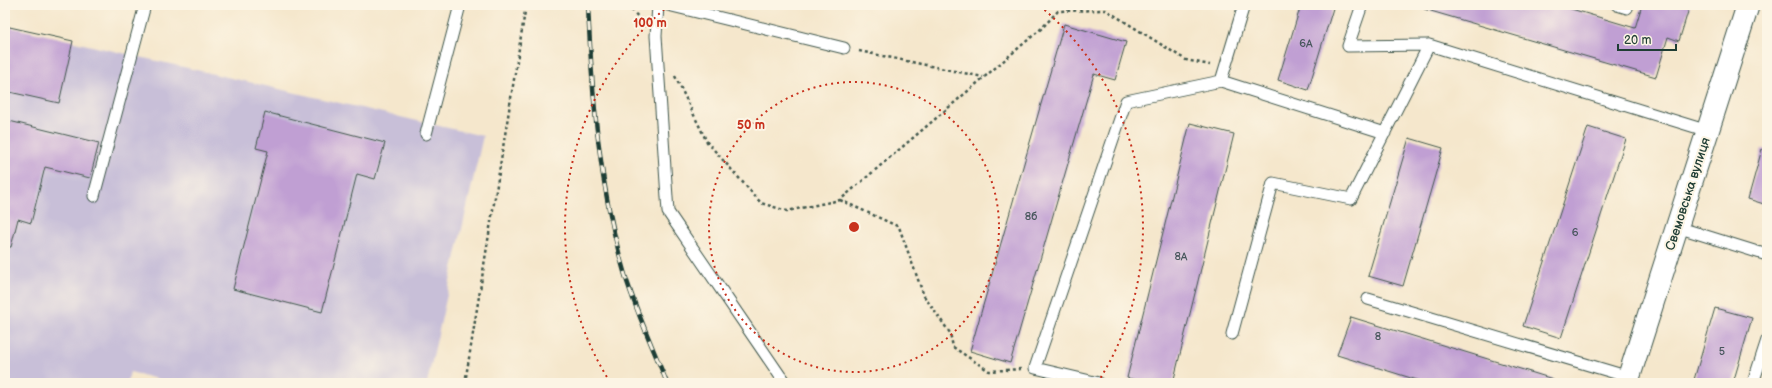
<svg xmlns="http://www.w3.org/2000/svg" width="1772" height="388" viewBox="0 0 1772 388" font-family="'Balsamiq Sans',sans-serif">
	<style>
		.industrial { fill: #c8bfd8 }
		.building { fill: #c09fd3 }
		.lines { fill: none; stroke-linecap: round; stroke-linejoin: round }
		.service-casing { stroke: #3f564b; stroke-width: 13 }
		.minor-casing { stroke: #3f564b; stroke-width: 24 }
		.path { stroke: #3f564b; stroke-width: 2.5; stroke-dasharray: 3 3; stroke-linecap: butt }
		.service { stroke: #fff; stroke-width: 11 }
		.minor { stroke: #fff; stroke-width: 22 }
		.rail-casing { stroke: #1f3d34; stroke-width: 4.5 }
		.rail { stroke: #fcf5e5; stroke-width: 3; stroke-dasharray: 9; stroke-linecap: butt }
		.ring { fill: none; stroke: #c8321e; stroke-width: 2; stroke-dasharray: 2 4 }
		.labels { text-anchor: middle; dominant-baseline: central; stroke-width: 4; stroke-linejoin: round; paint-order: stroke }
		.number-label { font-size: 11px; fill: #47565c }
		.street-label { font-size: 13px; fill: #1f3d34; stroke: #fcf5e5 }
		.centre { fill: #c8321e; stroke: #fcf5e5; stroke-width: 2 }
		.ring-label { font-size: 12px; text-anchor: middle; font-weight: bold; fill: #c8321e; stroke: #fcf5e5; stroke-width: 4; stroke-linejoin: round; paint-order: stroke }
	</style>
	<rect width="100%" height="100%" fill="#fcf5e5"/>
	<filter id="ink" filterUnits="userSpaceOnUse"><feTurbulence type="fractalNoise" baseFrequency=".025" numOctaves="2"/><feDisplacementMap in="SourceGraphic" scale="8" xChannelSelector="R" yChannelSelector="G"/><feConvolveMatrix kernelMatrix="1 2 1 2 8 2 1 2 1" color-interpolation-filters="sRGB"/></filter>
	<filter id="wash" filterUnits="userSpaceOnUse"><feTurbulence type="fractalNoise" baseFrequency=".012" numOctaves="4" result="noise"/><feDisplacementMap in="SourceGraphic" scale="16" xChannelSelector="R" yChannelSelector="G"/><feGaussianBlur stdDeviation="0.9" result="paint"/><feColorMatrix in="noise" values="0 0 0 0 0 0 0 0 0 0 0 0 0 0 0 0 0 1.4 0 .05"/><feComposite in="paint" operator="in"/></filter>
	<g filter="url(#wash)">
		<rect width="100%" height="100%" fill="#f5e7cc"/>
		<path class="industrial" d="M5,26L483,136L427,383H173L130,372L127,383H5Z"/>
		<g id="blocks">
			<path class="building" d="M1301,5H1334L1308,90L1278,80Z
				M1425,5H1558L1635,28L1642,5H1690L1679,41L1668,37L1656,77L1424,9Z
				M1064,24L1126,42L1115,80L1094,74L1010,363L970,351Z
				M5,26L73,41L59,103L5,91Z
				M265,112L385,143L375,179L357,174L322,312L233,289L268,151L256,148Z
				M5,120L99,143L90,178L45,167L31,223L18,219L11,247H5Z
				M1190,123L1234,134L1173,383H1150L1127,378Z
				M1588,127L1626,139L1561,338L1523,326Z
				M1409,138L1443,148L1403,286L1368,276Z
				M1762,149L1767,150V205L1748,199Z
				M1715,308L1752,318L1733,383H1693Z
				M1351,317L1553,379L1552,383H1427L1337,355Z"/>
		</g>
	</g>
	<g filter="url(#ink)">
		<use href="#blocks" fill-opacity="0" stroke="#3f564b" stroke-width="1"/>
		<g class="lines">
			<defs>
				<path id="service" d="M658,5L656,36L668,212L785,383
					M668,5L844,48
					M1362,5L1348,46L1429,45L1708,131
					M1617,5L1627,8L1628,5
					M1221,81L1244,5
					M426,134L460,5
					M94,196L145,5
					M1677,227L1767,255
					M1368,299L1629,377
					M1232,334L1273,183L1351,199L1429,45
					M1099,383L1035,368L1126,101L1221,81L1385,133
					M1753,383L1767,340"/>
				<path id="minor" d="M1627,383L1748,5"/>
			</defs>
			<use href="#service" class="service-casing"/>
			<use href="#minor" class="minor-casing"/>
			<path class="path" d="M627,5L642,21
				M859,51L983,77
				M675,76L707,142L761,203L787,211L840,200L1042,28L1058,11L1106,10L1186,60L1210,65
				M840,200L899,227L924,296L950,333L953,347L989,371L1022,369
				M465,383L526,5"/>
			<use href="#service" class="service"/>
			<use href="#minor" class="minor"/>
			<defs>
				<path id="rail" d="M588,5C592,96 599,187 625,275C636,311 653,348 667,383"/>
			</defs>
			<use href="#rail" class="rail-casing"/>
			<use href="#rail" class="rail"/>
		</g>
	</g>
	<g class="ring">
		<circle cx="854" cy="227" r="145"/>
		<path d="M610 382A289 289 0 0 1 668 6M1040 6A289 289 0 0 1 1098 382"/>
	</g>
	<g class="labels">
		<g class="number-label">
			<text x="1306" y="43">6А</text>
			<text x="1031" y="216">8б</text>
			<text x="1575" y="232">6</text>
			<text x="1181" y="256">8А</text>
			<text x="1378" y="336">8</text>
			<text x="1722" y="351">5</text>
		</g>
		<g class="street-label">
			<text transform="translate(1688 194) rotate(-72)">Свемовська вулиця</text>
		</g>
	</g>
	<circle cx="854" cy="227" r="6" class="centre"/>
	<g class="ring-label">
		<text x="650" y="27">100 m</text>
		<text x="751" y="129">50 m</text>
	</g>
	<rect width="1772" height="388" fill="none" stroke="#fcf5e5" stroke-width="20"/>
	<path d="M1618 44v6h58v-6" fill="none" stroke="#1f3d34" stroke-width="2"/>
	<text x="1624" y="44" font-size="12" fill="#1f3d34" stroke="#fcf5e5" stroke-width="3" paint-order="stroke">20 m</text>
</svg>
